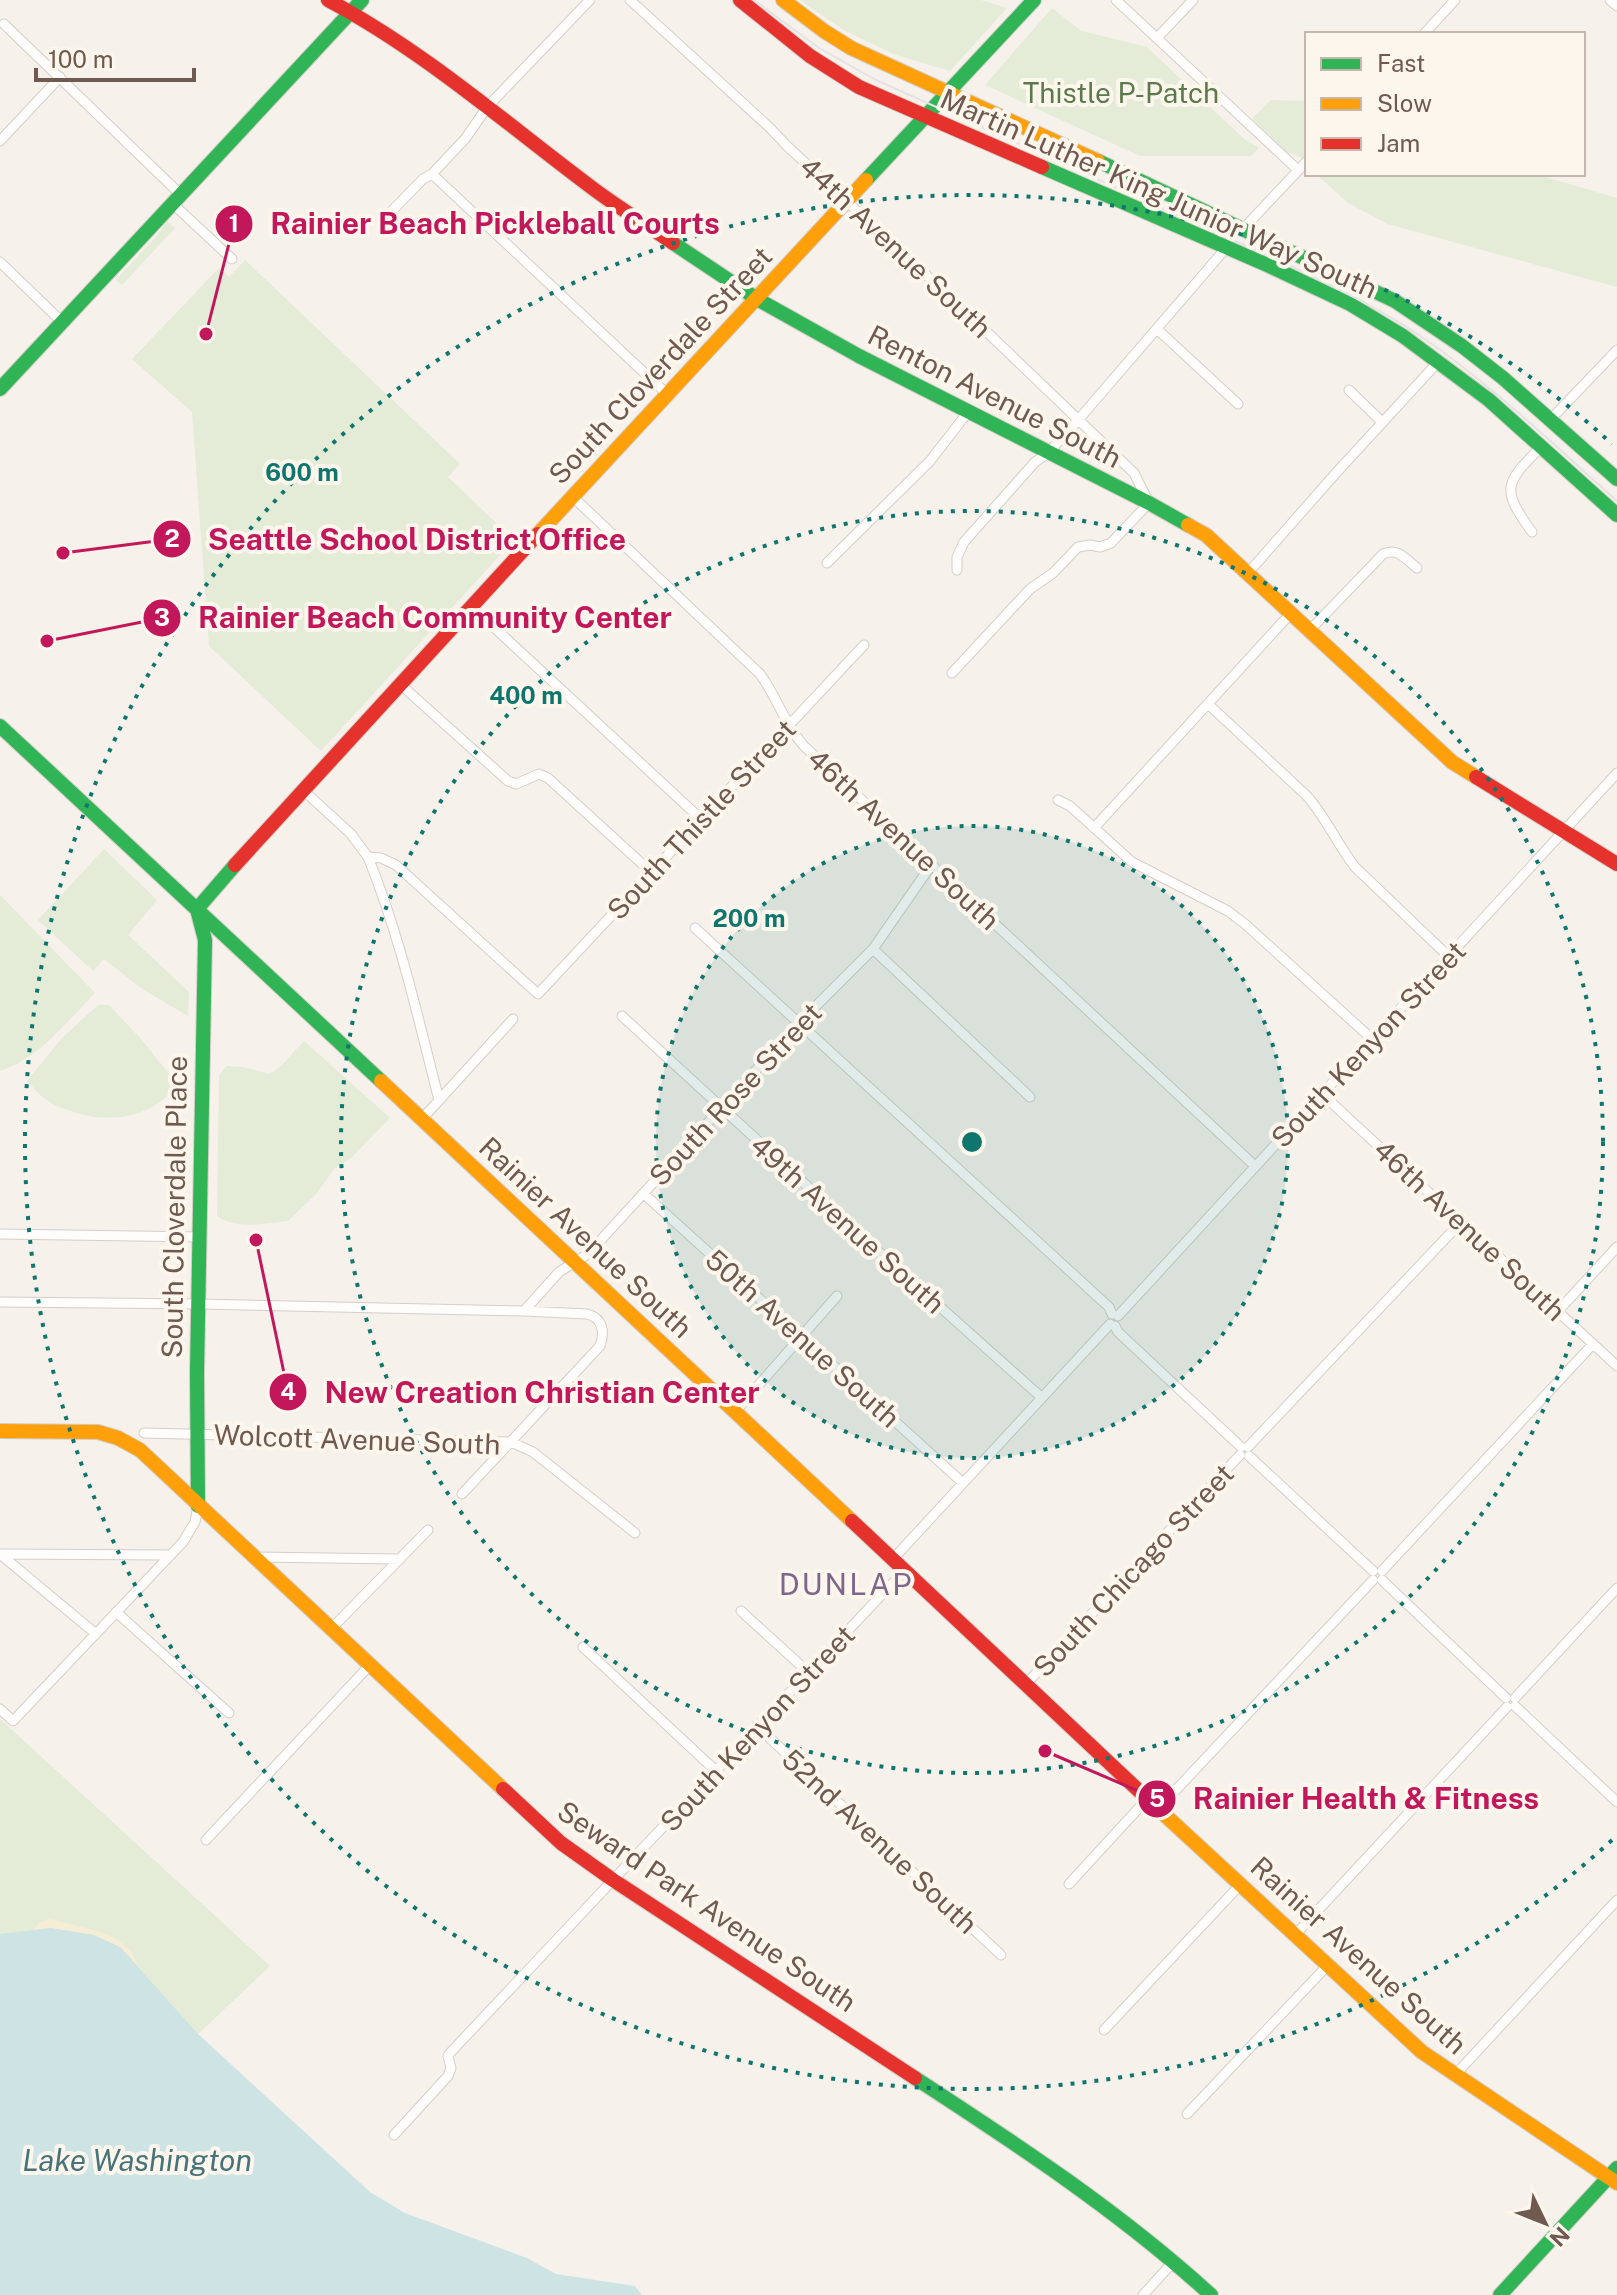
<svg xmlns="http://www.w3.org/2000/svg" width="1617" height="2295" viewBox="0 0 1617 2295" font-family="'Public Sans',sans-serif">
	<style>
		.green { fill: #e4ebd7 }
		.sand { fill: #f5edd6 }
		.water { fill: #cee3e4 }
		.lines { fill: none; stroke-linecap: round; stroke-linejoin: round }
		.street-casing { stroke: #d5cec9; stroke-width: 11 }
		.fast-casing { stroke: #d3cdc6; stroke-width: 16 }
		.slow-casing { stroke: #d3cdc6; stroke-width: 16 }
		.jam-casing { stroke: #d3cdc6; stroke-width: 16 }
		.street { stroke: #fefdfc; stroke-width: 9 }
		.fast { stroke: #30b455; stroke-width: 14 }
		.slow { stroke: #ff9f0a; stroke-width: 14 }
		.jam { stroke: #e5322d; stroke-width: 14 }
		.tram { stroke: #e4e2e4; stroke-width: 2 }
		.ring { fill: none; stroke: #0f766e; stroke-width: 4; stroke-dasharray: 4 8 }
		.labels { text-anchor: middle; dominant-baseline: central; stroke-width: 8; stroke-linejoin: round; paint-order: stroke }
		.park-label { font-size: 28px; fill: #5a7a4b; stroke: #fdf6ed }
		.street-label { font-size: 28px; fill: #70594e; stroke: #fdf6ed }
		.neighbourhood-label { font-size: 30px; letter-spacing: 2px; fill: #7e668c; stroke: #fdf6ed }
		.water-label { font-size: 30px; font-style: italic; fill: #47747b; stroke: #fdf6ed }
		.centre { fill: #0f766e; stroke: #fdf6ed; stroke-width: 4 }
		.ring-label { font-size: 24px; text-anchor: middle; font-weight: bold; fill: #0f766e; stroke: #fdf6ed; stroke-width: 8; stroke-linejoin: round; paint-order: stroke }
		.leader { fill: none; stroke: #c2185b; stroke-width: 3 }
		.callout-dot { fill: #c2185b; stroke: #fdf6ed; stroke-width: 3 }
		.mark-label { font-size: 24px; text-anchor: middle; font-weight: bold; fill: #fff }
		.callout-label { font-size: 30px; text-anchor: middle; font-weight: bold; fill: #c2185b; stroke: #fdf6ed; stroke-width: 8; stroke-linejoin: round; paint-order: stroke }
	</style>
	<rect width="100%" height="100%" fill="#f6f1eb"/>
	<path class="green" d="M800,0H981L1007,8L950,71L893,54L842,29Z
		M1052,8L1081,31L1147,47L1244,139L1259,148L1251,156H1140L985,85Z
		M1271,100L1307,101V153L1303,158L1287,152L1252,119Z
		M1316,174H1535L1617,198V287L1388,224L1348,203Z
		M167,221L175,228L122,285L116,280L160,232Z
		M245,260L460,464L448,477L514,540L321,751L209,646L192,412L132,359L219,268L229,277Z
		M104,849L157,900L128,935L189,992L188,1016L141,988L104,959L93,971L38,920Z
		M0,895L95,993C66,1022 40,1058 0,1071Z
		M98,1005H109L141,1039L178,1085C150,1119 108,1125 68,1110C61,1108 52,1104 45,1099C39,1094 33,1087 27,1081L62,1038Z
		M304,1041L390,1118L351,1158L335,1168L316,1194L288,1221C267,1223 235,1230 217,1216L219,1075L226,1066L243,1067L269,1074L279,1068Z
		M0,1719L270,1966L198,2034L0,1977Z"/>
	<path class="sand" d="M50,1919C78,1927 130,1932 138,1966L120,1947L33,1930L39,1923Z"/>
	<path class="water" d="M51,1928L94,1935L120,1947L198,2034L370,2192L405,2213L527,2258L556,2274L635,2286L642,2295H0V1934Z"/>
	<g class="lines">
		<defs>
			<path id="street" d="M630,0L769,127L787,146L966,312L1134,473L1149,503L1111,543L1100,547L1090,545L1078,547L1053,573L1030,589L952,673
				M1116,0L1298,170
				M1610,0L1617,6
				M4,24L180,194
				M1424,34L1455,0
				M1157,38L1193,0
				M0,141L60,77
				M432,174L668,395
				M172,203L232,259
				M382,221L423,179L432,174L465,139L488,106L590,0
				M1244,228L1307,161
				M0,262L62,322
				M1157,329L1238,404
				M1349,390L1382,422
				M1551,419L1617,350
				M572,496L760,674C777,697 785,725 804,746L1255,1166
				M1532,532C1500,488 1505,483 1542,446
				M827,563L930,461L968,412
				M957,570V557L964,542L1035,462L1048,453L1079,419L1227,247
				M1248,573L1336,473L1439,361
				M472,607L701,819
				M1310,630L1383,554C1397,547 1406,559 1417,568
				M400,684L508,781L516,784L539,774L548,778L651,872
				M1208,704L1306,795C1326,817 1337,844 1355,867L1448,956
				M303,790L351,834L368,857L381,858L396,865L538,994L864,645
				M1058,800L1070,806L1132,862L1228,911L1245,924L1372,1039
				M1094,828L1291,613
				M368,857C400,936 418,1018 439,1100
				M695,928L1109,1307L1112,1314
				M873,949L1030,1097
				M622,1016L892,1264L1041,1397
				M1322,1094L1617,1366
				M422,1119L513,1019
				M644,1194L963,1483
				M0,1234L201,1237
				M0,1302L200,1304L524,1311L587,1314C603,1318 605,1332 600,1346L462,1494
				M524,1311L559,1272L588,1254L799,1023L873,949L932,864
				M1558,1311L1617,1247
				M1118,1316L1617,773
				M1115,1326L1118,1332L1241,1447
				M735,1412L837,1296
				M144,1433L511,1442L533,1452L635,1533
				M1248,1447L1462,1221
				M1249,1456L1373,1571
				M0,1554L96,1634
				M1,1554L170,1555
				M256,1557L400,1559
				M893,1559L1110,1324
				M1382,1571L1593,1344
				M1382,1580L1506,1698
				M741,1611L809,1673
				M116,1612L229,1713
				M331,1629L428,1530
				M583,1647L716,1771
				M1026,1684L1240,1455
				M1515,1698L1617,1588
				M1515,1706L1617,1802
				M0,1709L13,1721L183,1542L195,1522L198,1506
				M758,1727L1001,1955
				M1159,1808L1373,1580
				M206,1840L370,1665
				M1069,1884L1148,1798
				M1294,1936L1507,1707
				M1104,2030L1240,1885
				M1455,2075L1617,1900
				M1187,2114L1327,1966
				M394,2135L448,2076L451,2068L448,2056L450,2053L905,1570
				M1143,2295L1175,2260"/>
			<path id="fast" d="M1098,161L1395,301L1462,346L1503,378L1617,479
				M1042,167L1265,264L1350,304L1403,336L1489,400L1617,515
				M866,180L1034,0
				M673,243L757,299L859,356L1149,503L1188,525
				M0,389L362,0
				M0,726L381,1081
				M198,1506L197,1372L205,940L197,909L235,865
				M915,2078C1018,2145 1120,2212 1211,2295
				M1500,2295L1617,2168"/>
			<path id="slow" d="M783,0L824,31L851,48L1098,161
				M1188,525L1206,535L1452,762L1476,777
				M538,534L866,180
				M381,1081L852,1521
				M0,1431L98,1432L118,1438L140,1450L503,1789
				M1154,1805L1422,2052L1617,2183"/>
			<path id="jam" d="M328,0C422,50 502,120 587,184C614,205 644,223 673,243
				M740,0L810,56L859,87L1042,167
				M1476,777L1617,864
				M235,865L538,534
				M852,1521L1154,1805
				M503,1789L561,1843L613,1880L915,2078"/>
		</defs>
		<use href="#street" class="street-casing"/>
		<use href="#fast" class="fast-casing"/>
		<use href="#slow" class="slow-casing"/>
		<use href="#jam" class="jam-casing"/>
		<use href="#street" class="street"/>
		<use href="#fast" class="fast"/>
		<use href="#slow" class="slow"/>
		<use href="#jam" class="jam"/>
		<path class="tram" d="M754,0L819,48L876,80L1289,265C1333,287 1379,308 1419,335C1491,384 1553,444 1617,501"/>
	</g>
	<circle cx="972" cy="1142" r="316" fill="#0f766e" fill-opacity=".12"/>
	<g class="ring">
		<circle cx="972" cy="1142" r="316"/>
		<circle cx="972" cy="1142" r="631"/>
		<path d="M1612 1840A947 947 0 1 1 1612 444"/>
	</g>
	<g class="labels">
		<g class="park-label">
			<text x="1121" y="92">Thistle P-Patch</text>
		</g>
		<g class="street-label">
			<text transform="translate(1159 193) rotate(24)">Martin Luther King Junior Way South</text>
			<text transform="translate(896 247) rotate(43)">44th Avenue South</text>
			<text transform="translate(660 365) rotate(-47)">South Cloverdale Street</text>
			<text transform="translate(995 396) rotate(27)">Renton Avenue South</text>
			<text transform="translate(701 819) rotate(-47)">South Thistle Street</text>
			<text transform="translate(904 839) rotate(43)">46th Avenue South</text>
			<text transform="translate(1368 1044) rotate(-47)">South Kenyon Street</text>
			<text transform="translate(735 1094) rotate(-47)">South Rose Street</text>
			<text transform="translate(174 1207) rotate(-89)">South Cloverdale Place</text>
			<text transform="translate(848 1224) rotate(42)">49th Avenue South</text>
			<text transform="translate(1470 1230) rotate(43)">46th Avenue South</text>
			<text transform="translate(586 1237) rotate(43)">Rainier Avenue South</text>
			<text transform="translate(803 1338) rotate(42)">50th Avenue South</text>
			<text transform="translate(357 1439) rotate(2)">Wolcott Avenue South</text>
			<text transform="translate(1133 1570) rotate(-47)">South Chicago Street</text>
			<text transform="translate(757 1728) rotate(-47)">South Kenyon Street</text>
			<text transform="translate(880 1841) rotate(43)">52nd Avenue South</text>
			<text transform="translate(707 1906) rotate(34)">Seward Park Avenue South</text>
			<text transform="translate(1359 1955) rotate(42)">Rainier Avenue South</text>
		</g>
		<g class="neighbourhood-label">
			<text x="846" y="1584">DUNLAP</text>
		</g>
		<g class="water-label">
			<text x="137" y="2160">Lake Washington</text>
		</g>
	</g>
	<circle cx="972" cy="1142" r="12" class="centre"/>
	<g class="ring-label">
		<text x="302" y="481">600 m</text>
		<text x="526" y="704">400 m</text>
		<text x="749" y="927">200 m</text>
	</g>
	<path class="leader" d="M206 334L234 224M63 553L172 539M47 641L162 618M256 1240L288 1392M1045 1751L1157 1799"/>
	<g class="callout-dot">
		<circle cx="206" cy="334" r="8"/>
		<circle cx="63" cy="553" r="8"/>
		<circle cx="47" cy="641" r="8"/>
		<circle cx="256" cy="1240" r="8"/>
		<circle cx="1045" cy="1751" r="8"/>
		<circle cx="234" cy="224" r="20"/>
		<circle cx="172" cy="539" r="20"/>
		<circle cx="162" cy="618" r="20"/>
		<circle cx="288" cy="1392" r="20"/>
		<circle cx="1157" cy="1799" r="20"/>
	</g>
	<g class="mark-label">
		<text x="234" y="232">1</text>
		<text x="172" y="547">2</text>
		<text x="162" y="626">3</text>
		<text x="288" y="1400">4</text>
		<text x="1157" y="1807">5</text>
	</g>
	<g class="callout-label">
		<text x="495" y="234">Rainier Beach Pickleball Courts</text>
		<text x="417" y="550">Seattle School District Office</text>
		<text x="435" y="628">Rainier Beach Community Center</text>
		<text x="542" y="1403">New Creation Christian Center</text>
		<text x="1366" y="1809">Rainier Health &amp; Fitness</text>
	</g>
	<rect x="1305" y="32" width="280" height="144" fill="#fdf6ed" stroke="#c5b7ad" stroke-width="2"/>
	<rect x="1321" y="58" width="40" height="12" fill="#30b455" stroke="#c5b7ad" stroke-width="2"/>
	<text x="1377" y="72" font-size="24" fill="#70594e">Fast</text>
	<rect x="1321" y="98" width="40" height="12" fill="#ff9f0a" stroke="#c5b7ad" stroke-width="2"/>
	<text x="1377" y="112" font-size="24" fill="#70594e">Slow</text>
	<rect x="1321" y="138" width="40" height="12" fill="#e5322d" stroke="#c5b7ad" stroke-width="2"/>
	<text x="1377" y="152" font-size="24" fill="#70594e">Jam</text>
	<g transform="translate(1545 2223) rotate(133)" stroke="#fdf6ed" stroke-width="6" paint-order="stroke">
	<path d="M0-6L14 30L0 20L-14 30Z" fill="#70594e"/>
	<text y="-12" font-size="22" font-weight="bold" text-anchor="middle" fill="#70594e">N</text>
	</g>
	<path d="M36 68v12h158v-12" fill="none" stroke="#70594e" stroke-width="4"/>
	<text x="48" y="68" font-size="24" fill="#70594e" stroke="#fdf6ed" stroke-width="6" paint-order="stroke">100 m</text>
</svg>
